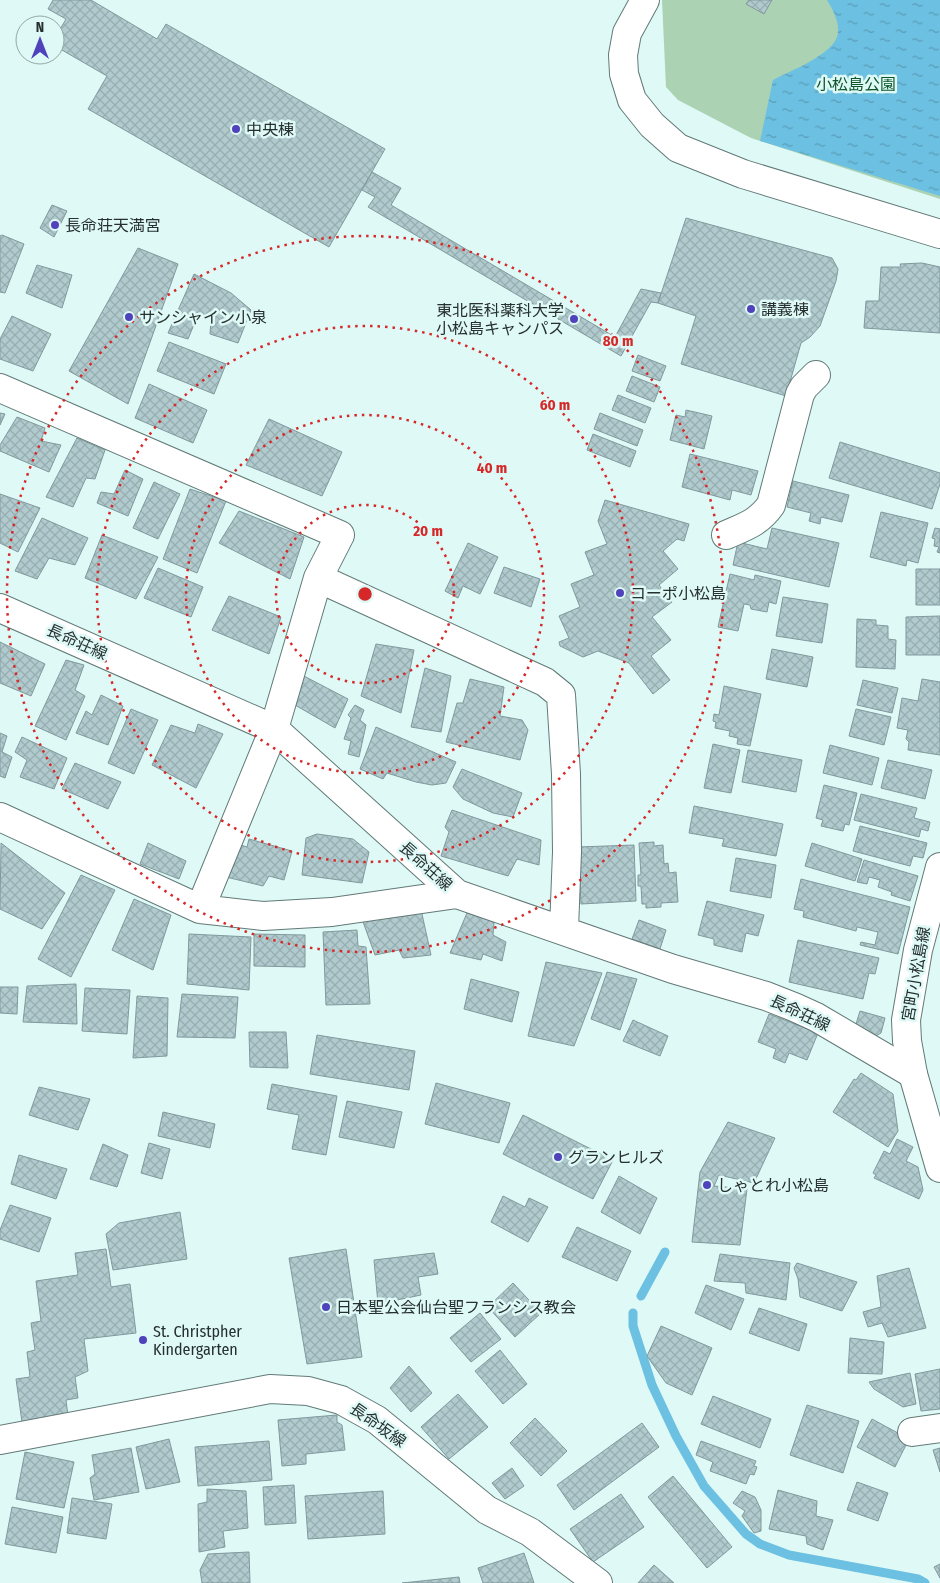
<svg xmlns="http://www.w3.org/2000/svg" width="940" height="1583" viewBox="0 0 940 1583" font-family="'Fira Sans Condensed','Noto Sans JP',sans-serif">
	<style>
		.green { fill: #abd2b3 }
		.water { fill: url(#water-ripples) }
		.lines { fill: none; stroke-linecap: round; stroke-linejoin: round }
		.stream { stroke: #6cc0e1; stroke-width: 9 }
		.building { fill: url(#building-cross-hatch); stroke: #80999c }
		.minor-casing { stroke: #627a77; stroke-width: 30 }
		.tertiary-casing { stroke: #627a77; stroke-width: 30 }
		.minor { stroke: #fff; stroke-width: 28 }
		.tertiary { stroke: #fff; stroke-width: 28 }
		.ring { fill: none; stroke: #d62828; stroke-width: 2.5; stroke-dasharray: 2.5 5 }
		.poi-dot { fill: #4f42ba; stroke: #def9f6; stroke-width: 2 }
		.labels { text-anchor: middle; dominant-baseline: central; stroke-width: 5; stroke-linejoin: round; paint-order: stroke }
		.park-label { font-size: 16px; fill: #0e562a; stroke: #def9f6 }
		.poi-label { font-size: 16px; fill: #26302f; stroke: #def9f6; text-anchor: start }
		.street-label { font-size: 16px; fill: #26302f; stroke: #def9f6 }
		.centre { fill: #d62828; stroke: #def9f6; stroke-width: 2.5 }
		.ring-label { font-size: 15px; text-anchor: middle; font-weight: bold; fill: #d62828; stroke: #def9f6; stroke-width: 5; stroke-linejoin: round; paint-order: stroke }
	</style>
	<defs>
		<pattern id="water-ripples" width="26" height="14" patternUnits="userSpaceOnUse" patternTransform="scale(1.25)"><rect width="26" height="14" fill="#6cc0e1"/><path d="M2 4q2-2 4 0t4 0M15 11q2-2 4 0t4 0" fill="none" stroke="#599cb7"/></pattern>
		<pattern id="building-cross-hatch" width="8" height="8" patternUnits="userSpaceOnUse" patternTransform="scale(1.25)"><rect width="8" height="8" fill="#b0cace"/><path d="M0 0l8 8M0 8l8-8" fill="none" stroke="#97aeb1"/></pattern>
	</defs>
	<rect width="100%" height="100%" fill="#def9f6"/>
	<path class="green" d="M662,0H940V199L751,138L678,100L666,87Z"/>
	<path class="water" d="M827,0H940V196L760,141L773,80C790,71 830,56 837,37C841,24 833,10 827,0Z"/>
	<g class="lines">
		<path class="stream" d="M641,1296L665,1252
			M633,1313V1326L652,1385L676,1436L704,1486L746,1534L760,1544L789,1555L918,1579L925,1583"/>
	</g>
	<path class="building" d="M53,0H91L157,39L166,24L385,149L329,247L88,109L107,76L55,46V38L66,19L48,9Z
		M749,0H772L764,14L746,4Z
		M372,172L401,188L391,205L615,337L641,289L661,293L658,303L651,302L621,356L368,207L375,197L362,190Z
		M52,205L67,211L54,237L40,228Z
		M686,218L832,258L838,269L836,281L820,326L810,337L801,343L786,396L681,364L696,316L658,303Z
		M2,235L24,244L5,293L0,292V236Z
		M138,248L178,264L128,404L69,371Z
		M922,263L940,267V333L864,328L866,301H879L881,267H901L900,264Z
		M37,265L72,275L62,308L26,293Z
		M194,274L231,293L251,310L238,343L210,334L211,319L198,315L188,339L168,333Z
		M12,316L51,334L33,371L0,359V339Z
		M169,342L226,364L214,394L157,371Z
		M638,355L666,366L660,381L632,371Z
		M632,376L660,387L654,402L626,391Z
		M149,384L207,410L193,443L135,418Z
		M618,395L651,408L645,423L612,410Z
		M686,410L712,416L704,449L670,440L676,415L685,417Z
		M0,413L5,414L0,425Z
		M600,413L643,430L637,446L594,429Z
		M17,417L45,428L41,441L61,445L49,472L0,451V445Z
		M269,419L342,452L322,496L246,465Z
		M593,434L636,451L630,467L587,450Z
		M77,438L105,450L95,479L86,478L73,507L46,497Z
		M840,442L940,473V484L932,509L829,478Z
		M690,454L758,471L751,495L732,490L730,500L682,487Z
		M125,470L143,479L128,516L97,503L101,492L114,494Z
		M793,481L849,495L842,522L821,517L820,524L809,521L811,513L787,507Z
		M154,482L180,494L158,539L133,528Z
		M190,489L226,501L197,573L163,559Z
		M0,494L40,508L18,552L0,543Z
		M605,500L689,524L684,541L677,539L663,551L678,569L659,585L672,602L652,617L671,640L651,656L670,680L653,694L629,663L598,651L583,657L560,646L559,642L569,638L559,616L580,607L571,584L594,575L585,552L607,544L598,521Z
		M239,511L304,537L290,579L219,543Z
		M881,512L928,523L918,563L907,560L906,566L870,557Z
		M42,518L88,538L75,565L49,558L37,579L15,571Z
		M772,528L839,543L829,587L733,565L738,542L767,549Z
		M935,528L940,529V553L937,552L939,547L934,546L935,539L932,538Z
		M102,535L158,557L136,599L85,578Z
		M468,543L498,557L480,594L463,586L458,598L445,591Z
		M504,567L540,579L531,607L494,593Z
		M158,568L203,587L191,617L144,598Z
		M916,569H940V605H916Z
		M730,574L754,580L755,575L781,581L776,604L769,602L767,612L751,609L750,605L744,604L738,631L718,627Z
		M229,596L281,617L269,654L212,630Z
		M783,597L828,604L822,643L776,636Z
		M940,616V655H906V617Z
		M857,619L876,620V625L888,626V639L896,640L895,669L856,667Z
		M0,642L45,664L31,696L0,683Z
		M376,644L414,650L401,713L361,696Z
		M772,649L813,657L807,687L766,679Z
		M66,660L84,665L75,690L85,696L66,740L35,726Z
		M425,668L451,676L441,732L411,727Z
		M302,675L348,699L335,728L288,701Z
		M470,679L504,687L500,716L522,720L528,730L520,760L446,742L457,703H463Z
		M922,679L940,682V755L908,750L909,742L906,739L908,730L897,728L902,698L918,701Z
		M863,680L898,688L892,713L857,705Z
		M724,686L761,694L750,746L737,744L738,738L729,736L730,731L715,728L716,722L713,721L714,714L719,715Z
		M101,695L123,706L108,745L76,733L86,711L92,715Z
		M355,705L364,710L360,720L366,725L359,757L348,754L351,741L344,739L351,718L348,715Z
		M131,709L158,720L134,774L108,763Z
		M856,709L891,717L884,745L849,736Z
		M198,724L223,734L196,788L152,765L171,725L195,733Z
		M376,727L456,762L446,783L432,785L416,782L387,773L383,779L360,769Z
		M0,733L7,736L2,752L12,757L5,778L0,776Z
		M22,737L67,758L54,789L20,777L27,760L15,752Z
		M713,744L740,750L731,793L704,788Z
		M830,745L879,758L872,785L823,773Z
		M748,750L802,760L796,792L742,782Z
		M888,760L932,770L925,799L881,788Z
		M75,763L121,782L108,809L62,789Z
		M462,769L522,793L513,817L493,813L463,799L453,787Z
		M824,785L857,793L849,825L845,824L843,831L821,826L823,820L816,818Z
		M861,794L917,808L914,818L930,822L928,831L921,829L919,837L854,820Z
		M694,806L783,824L776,856L722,846L724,839L689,833Z
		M452,810L541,840L539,865L517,859L508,876L441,856L449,832L445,827Z
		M860,826L927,843L923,858L913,856L910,866L853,851Z
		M317,834L353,839L369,852L362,883L302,875L306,838Z
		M249,839L292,851L284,880L269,876L263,886L222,876L234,843L247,847Z
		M654,842V846L663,845L664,864L668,863L669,873L676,872L678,902L661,903V907L646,908V904H642L641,886H638V875H641L639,843Z
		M1,843L65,893L42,929L0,909Z
		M148,843L186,861L179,879L140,864Z
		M812,843L862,859L855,881L805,866Z
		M634,845L636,901L581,904L578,847Z
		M736,858L776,865L771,898L730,891Z
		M864,860L918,876L910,901L891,895L892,892L878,887L880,880L869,877L867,884L857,882Z
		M81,875L115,890L71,977L38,959Z
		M801,879L910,907L898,954L860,945L861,942L875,945L878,932L857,927L856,931L803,917L804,911L794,909Z
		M134,899L171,915L153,970L112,950Z
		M707,901L764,915L758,936L746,933L742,952L714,945V939L698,935Z
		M420,905L431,955L403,958L399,950L375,955L362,919Z
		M467,913L494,922L493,935L506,942L502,961L483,954L481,960L450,953Z
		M639,920L666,930L660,949L632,939Z
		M357,930L358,946L366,947L370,1004L326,1005L323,932Z
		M189,934L251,937L249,990L187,984Z
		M254,934L305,935V967L254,966Z
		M798,940L879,958L875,974L869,973L863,999L789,982Z
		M546,962L602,973L574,1046L528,1036Z
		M607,972L637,979L620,1030L591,1019Z
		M471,979L519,992L512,1022L464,1009Z
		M76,984L77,1024L23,1022L27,986Z
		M0,987H18L17,1014L0,1013Z
		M85,988L130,990L127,1034L82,1031Z
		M182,994L238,997L235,1038L177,1037Z
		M137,996L168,998L167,1056L133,1058Z
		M860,1011L885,1018L881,1033L874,1037L856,1024Z
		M769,1014L818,1033L807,1060L789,1053L785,1063L773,1058L776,1049L758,1042Z
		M633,1020L668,1036L660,1056L623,1041Z
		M249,1032H286L288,1068L250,1067Z
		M317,1035L415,1051L409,1090L310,1074Z
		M861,1073L893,1094L898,1131L888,1147L833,1112L854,1079L856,1080Z
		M436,1083L510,1103L499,1143L425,1124Z
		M272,1084L337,1096L326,1155L292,1149L299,1115L267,1109Z
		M39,1087L90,1099L78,1130L29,1115Z
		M347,1101L402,1112L394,1148L339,1137Z
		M163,1112L215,1124L210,1148L158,1136Z
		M523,1115L613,1160L593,1199L503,1154Z
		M728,1122L775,1138L754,1183L719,1175L714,1186L747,1189L740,1245L692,1242L700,1172Z
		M897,1139L913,1147L906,1161L918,1167L923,1190L919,1199L874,1178L876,1175L873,1173L884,1151L890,1154Z
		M149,1143L170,1149L162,1179L141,1173Z
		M103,1144L128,1155L117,1187L90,1179Z
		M19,1155L67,1169L56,1199L11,1184Z
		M619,1176L657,1198L640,1234L601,1212Z
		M503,1196L525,1207L529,1198L548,1207L528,1242L491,1222Z
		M10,1205L51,1218L39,1252L0,1239V1230Z
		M180,1212L187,1259L113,1270L106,1234L119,1223Z
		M577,1227L631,1251L617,1281L562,1257Z
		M106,1249L111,1287L130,1284L136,1333L84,1339L88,1371L75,1377L78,1398L66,1400L68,1416L22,1422L16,1379L30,1377L27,1352L35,1350L31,1323L41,1321L36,1281L78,1275L75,1253Z
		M346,1249L362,1357L307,1364L289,1258Z
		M434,1253L438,1274L418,1277L421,1295L378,1304L374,1260Z
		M720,1254L790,1263L786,1300L746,1293L745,1283L714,1281Z
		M797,1263L857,1282L842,1311L800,1297L798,1279L794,1268Z
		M909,1268L926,1328L888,1337L882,1323L868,1327L863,1312L881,1307L877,1276Z
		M513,1283L541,1313L515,1337L488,1307Z
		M706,1285L744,1299L731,1330L695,1313Z
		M759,1308L807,1324L799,1351L749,1333Z
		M480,1313L501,1339L471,1362L450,1338Z
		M661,1326L712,1348L692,1395L666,1383L647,1356Z
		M850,1338L884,1342L882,1374L848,1373Z
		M500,1350L527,1384L503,1404L475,1371Z
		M409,1366L432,1393L411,1412L390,1388Z
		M940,1369V1409L921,1411L915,1374Z
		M910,1373L916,1404L903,1407L874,1389L869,1382Z
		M458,1394L488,1427L449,1459L421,1427Z
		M713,1396L771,1419L760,1448L701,1424Z
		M807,1405L859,1421L843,1473L790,1455Z
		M337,1415V1422L342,1425L345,1450L306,1454V1464L282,1466L278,1420Z
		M535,1418L567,1451L541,1476L510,1443Z
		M872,1419L909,1439L895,1467L857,1447Z
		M642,1423L659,1447L574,1510L557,1485Z
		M169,1439L180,1482L146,1489L136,1447Z
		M269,1441L272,1480L198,1486L195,1447Z
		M701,1441L756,1461L754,1466L757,1467L754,1475L750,1474L746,1484L710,1471L713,1462L696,1455Z
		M131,1448L139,1492L94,1500L90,1478L95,1474L92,1455Z
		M940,1448V1472L933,1450Z
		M25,1452L74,1462L64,1508L16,1499Z
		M512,1468L524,1486L505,1499L492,1483Z
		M673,1476L732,1547L707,1568L648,1497Z
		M857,1482L888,1493L878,1521L847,1510Z
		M294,1485L296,1523L265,1525L263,1487Z
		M207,1489L246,1491L248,1528L223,1531L225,1547L199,1552L198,1504L207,1502Z
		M778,1490L817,1501L816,1516L833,1520L823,1550L807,1544L806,1536L769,1529Z
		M383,1491L385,1534L308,1539L305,1496Z
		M742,1491L755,1497L761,1510V1531L754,1533L742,1516L745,1511L733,1503Z
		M621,1494L644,1527L593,1562L570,1529Z
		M72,1498L112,1504L106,1539L67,1533Z
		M12,1507L63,1517L56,1553L5,1544Z
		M249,1552L250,1583H202L200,1570L208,1554Z
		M524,1553L534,1583H483L478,1568Z
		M940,1564V1578L934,1567Z
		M654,1565L674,1583H638Z
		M459,1577L460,1583H402Z"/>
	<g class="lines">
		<defs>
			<path id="minor" d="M0,388L340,535L318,578L274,729L200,909
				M726,535C746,526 758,523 771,505L800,394L804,387L816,375
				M318,578L545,682L561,695L566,774L567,852L564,929
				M0,608L274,729L457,894L673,969L766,996L794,1007L816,1017L913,1074
				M0,817L200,909L263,916L332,912L457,894
				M912,1432L940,1428
				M0,1440L270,1389L308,1391L341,1400L377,1420L487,1510L530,1532L598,1583"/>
			<path id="tertiary" d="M645,0L627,33L623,55L624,74L632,100L652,125L678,148L743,174L940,234
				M940,867L918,950L906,1020L907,1041L913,1074L940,1168"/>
		</defs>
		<use href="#minor" class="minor-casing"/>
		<use href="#tertiary" class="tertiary-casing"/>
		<use href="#minor" class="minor"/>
		<use href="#tertiary" class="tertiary"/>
	</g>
	<g class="ring">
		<circle cx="365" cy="594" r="89"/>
		<circle cx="365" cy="594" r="179"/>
		<circle cx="365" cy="594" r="268"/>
		<circle cx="365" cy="594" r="358"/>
	</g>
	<g class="poi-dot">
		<circle cx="236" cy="129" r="5"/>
		<circle cx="55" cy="225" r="5"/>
		<circle cx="751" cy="309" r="5"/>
		<circle cx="129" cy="317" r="5"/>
		<circle cx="574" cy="319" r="5"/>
		<circle cx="620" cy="593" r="5"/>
		<circle cx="558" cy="1157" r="5"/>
		<circle cx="707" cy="1185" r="5"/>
		<circle cx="326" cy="1307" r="5"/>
		<circle cx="143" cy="1340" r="5"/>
	</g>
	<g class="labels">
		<g class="park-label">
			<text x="856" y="84">小松島公園</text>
		</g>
		<g class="poi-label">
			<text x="246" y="129">中央棟</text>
			<text x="65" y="225">長命荘天満宮</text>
			<text x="761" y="309">講義棟</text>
			<text x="564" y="310" text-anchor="end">東北医科薬科大学<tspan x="564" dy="18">小松島キャンパス</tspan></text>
			<text x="139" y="317">サンシャイン小泉</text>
			<text x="630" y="593">コーポ小松島</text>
			<text x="568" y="1157">グランヒルズ</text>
			<text x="717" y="1185">しゃとれ小松島</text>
			<text x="336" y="1307">日本聖公会仙台聖フランシス教会</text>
			<text x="153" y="1331">St. Christpher<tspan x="153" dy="18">Kindergarten</tspan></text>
		</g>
		<g class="street-label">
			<text transform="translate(77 642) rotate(24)">長命荘線</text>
			<text transform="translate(426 866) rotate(42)">長命荘線</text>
			<text transform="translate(916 974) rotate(-80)">宮町小松島線</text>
			<text transform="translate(800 1013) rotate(25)">長命荘線</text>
			<text transform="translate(378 1425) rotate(35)">長命坂線</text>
		</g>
	</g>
	<circle cx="365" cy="594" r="8" class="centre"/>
	<g class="ring-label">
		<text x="618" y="346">80 m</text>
		<text x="555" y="410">60 m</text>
		<text x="492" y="473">40 m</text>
		<text x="428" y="536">20 m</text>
	</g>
	<g transform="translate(40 40)"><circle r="24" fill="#def9f6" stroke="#94a9a6"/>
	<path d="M0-4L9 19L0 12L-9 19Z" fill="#4f42ba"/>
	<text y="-8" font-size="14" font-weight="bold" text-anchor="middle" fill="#26302f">N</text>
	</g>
</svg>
